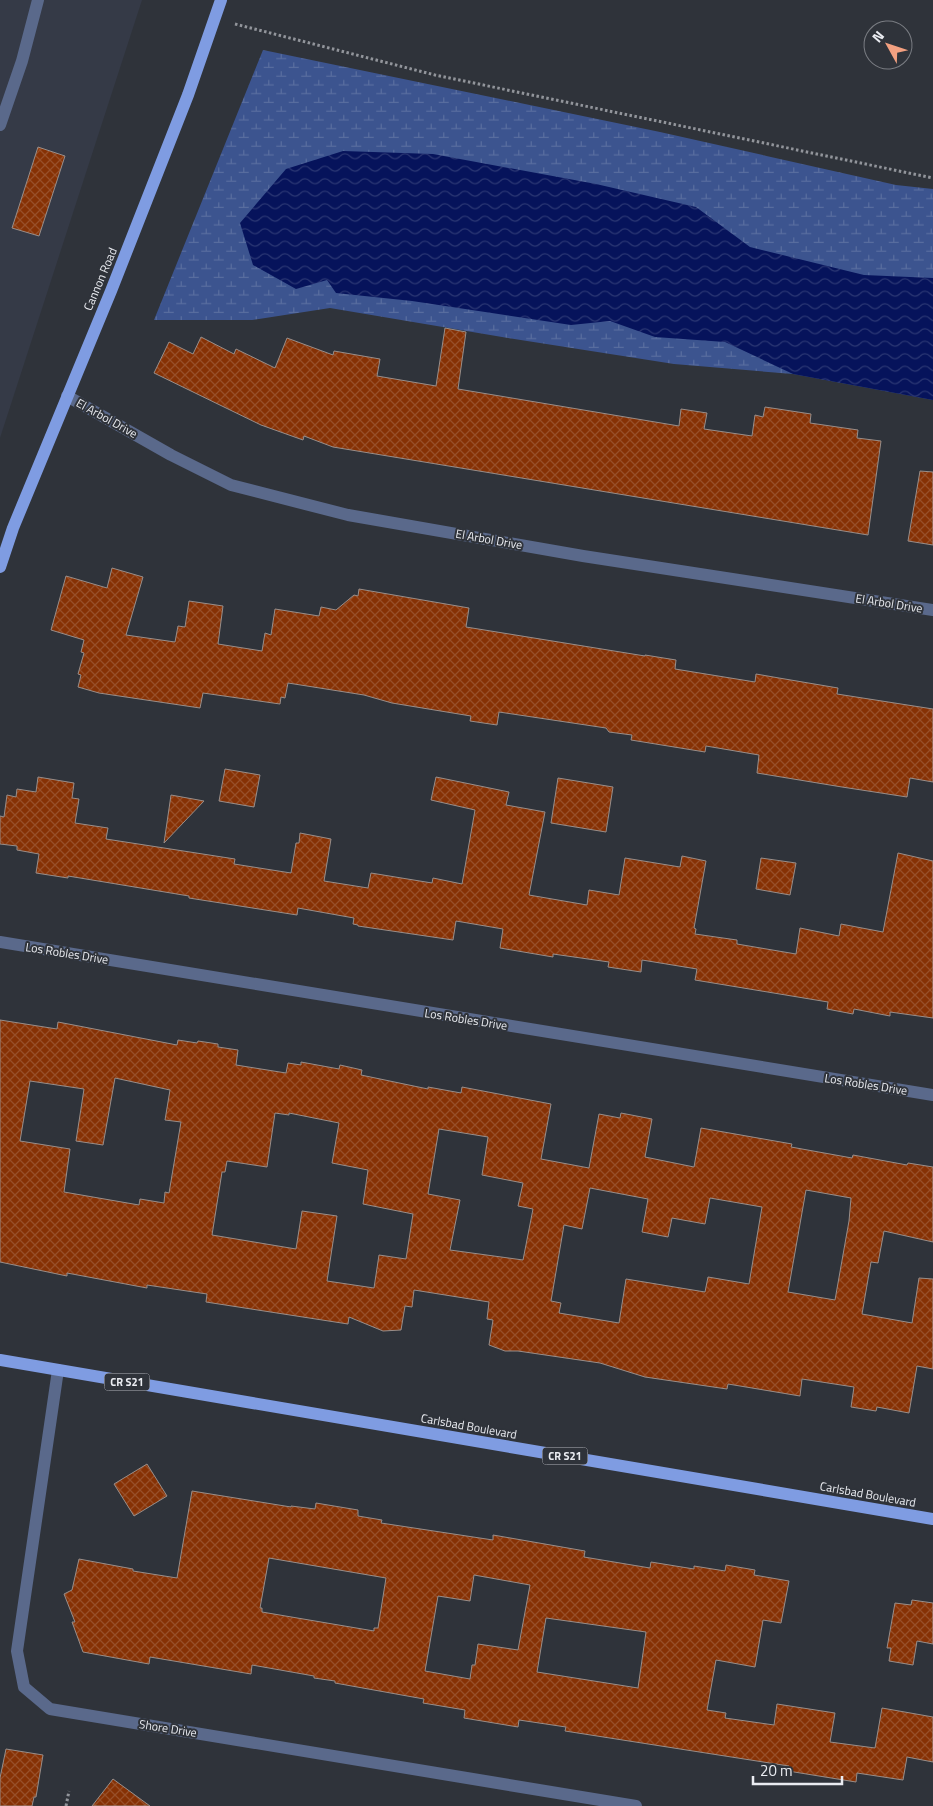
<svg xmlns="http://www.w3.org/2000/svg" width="933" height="1806" viewBox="0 0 933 1806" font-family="'Titillium Web',sans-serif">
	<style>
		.built { fill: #353a47 }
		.wetland { fill: url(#wetland-marsh) }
		.water { fill: url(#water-waves) }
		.building { fill: url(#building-cross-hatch); stroke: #988e8a; fill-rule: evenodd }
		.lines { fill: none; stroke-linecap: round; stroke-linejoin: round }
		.path { stroke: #92959b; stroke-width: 3; stroke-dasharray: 2.5 2.5; stroke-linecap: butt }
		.service { stroke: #5a698b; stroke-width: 12 }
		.minor { stroke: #5a698b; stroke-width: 12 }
		.primary { stroke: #7f9ce2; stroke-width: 12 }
		.labels { text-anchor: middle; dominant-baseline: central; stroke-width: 4; stroke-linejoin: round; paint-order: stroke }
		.shield { fill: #2f333a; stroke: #b2b4ba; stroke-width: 1 }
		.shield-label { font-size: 11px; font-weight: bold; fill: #eaecf1 }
		.street-label { font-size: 12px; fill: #eaecf1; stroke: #2f333a }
	</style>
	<defs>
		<pattern id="wetland-marsh" width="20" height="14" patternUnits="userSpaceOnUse" patternTransform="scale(1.25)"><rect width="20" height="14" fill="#3c548f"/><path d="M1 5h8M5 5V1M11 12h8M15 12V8" fill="none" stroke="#586d9f"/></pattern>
		<pattern id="water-waves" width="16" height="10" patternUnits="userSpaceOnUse" patternTransform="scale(1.25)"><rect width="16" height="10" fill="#06135b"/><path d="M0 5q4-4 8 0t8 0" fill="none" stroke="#2a3673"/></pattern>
		<pattern id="building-cross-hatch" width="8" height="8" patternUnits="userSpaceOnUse" patternTransform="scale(1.25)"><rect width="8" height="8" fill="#863104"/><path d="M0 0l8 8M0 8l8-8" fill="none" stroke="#974f29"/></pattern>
	</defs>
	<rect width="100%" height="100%" fill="#2f333a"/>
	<path class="built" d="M0,0H142L0,438Z"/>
	<path class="wetland" d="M263,50L660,132L896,185L933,189V400L793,374L674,364L508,338L330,308L252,320H154Z"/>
	<path class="water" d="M343,151L433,154L596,184L696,207L750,247L864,275L933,278V400L793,374L725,342L655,337L610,321L571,325L412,301L336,293L327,280L296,289L253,265L240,223L286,169Z"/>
	<path class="building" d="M38,147L65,156L39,236L12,228Z
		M445,328L466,332L458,389L679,426L681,409L707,413L704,429L752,436L755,415L763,417L765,407L811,414L810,423L858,430L857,438L881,441L868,535L333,447L304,436L303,440L261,425L154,373L169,342L193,354L201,337L234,354L236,349L275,368L287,338L333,355L334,351L380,359L377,376L436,386Z
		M920,471L933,472V545L908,541Z
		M112,568L143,577L126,635L175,642L178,626L185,627L189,601L223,606L218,644L262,651L265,633L271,635L275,609L319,616L321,607L336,610L354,595L358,596L359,589L469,608L466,627L645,656V655L676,660L675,669L755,682L756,674L779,678L838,688L837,694L933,709V782L910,778L907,797L842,787L757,773L759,755L706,746L705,752L631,740L632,735L609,732L606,728L499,712L497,725L470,721L471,716L392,703L364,695L288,683L285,698L281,697L280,704L203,693L200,708L99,693L78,687L81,675L78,674L84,653L81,652L84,640L51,630L66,576L107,588Z
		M225,769L260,775L254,807L219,801Z
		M38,777L74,783L72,798L79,799L75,823L108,828L106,839L235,859L234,864L291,873L296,843H299L300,833L331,839L324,881L368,888L371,873L432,883L433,878L462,884L475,810L431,800L436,777L509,792L506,805L545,812L529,895L587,905L589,890L619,895L625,858L680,867L682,856L706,861L694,928L696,929L695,934L737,940V944L796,954L800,928L839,936L841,924L883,932L898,853L933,861V1018L890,1012V1016L854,1009L853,1014L827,1009L828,1002L695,980L697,969L642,960L641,972L608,967L609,962L553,954V957L500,948L503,929L456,921L453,940L358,926V925L353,924L354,918L298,908L297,915L189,898V896L68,876V878L36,873L39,854L17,850V846L0,844V816L4,817L7,795L16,797L17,789L36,792Z
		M558,778L613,787L606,832L551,823Z
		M171,795L204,801L164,843Z
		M761,858L796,863L790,895L756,889Z
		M0,1020L57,1029L58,1022L177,1045L178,1040L197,1043L198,1041L218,1044V1047L238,1050L236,1065L286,1073L288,1063L301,1065V1062L339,1069L340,1065L362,1070L361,1075L428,1089V1087L461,1093L462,1087L551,1104L541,1159L589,1168L599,1114L620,1118L621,1113L652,1119L645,1157L694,1167L701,1128L792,1144L791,1147L852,1158L853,1155L907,1165L908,1163L933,1167V1242L884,1231L878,1263L871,1262L862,1314L912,1323L919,1278L933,1279V1369L917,1366L909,1413L877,1407L876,1411L851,1407L854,1387L802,1379L800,1396L728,1384L727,1389L645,1377L600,1363L518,1351H505L489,1345L493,1320L487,1319L489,1302L414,1290L412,1307L405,1306L401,1330L383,1331L349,1317L348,1324L206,1302L207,1294L147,1285V1288L67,1273V1276L0,1262ZM115,1078L170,1090L165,1120L181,1122L169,1193L165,1192L164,1203L140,1199L139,1205L64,1192L70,1149L20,1141L30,1081L84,1089L76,1141L103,1145ZM275,1113L289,1115V1113L339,1123L332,1163L368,1170L363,1204L413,1214L406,1259L379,1255L374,1288L327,1281L337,1216L302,1211L296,1249L212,1235L222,1172H225L227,1161L267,1167ZM439,1129L488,1137L482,1175L523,1183L518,1206L533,1209L523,1260L450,1250L460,1200L428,1194ZM590,1188L648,1199L642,1232L668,1237L672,1218L705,1224L710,1198L762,1207L749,1284L708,1277L705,1292L626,1279L619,1323L559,1313L561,1303L551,1301L564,1225L582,1229ZM806,1190L851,1198L849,1221L835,1300L788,1292Z
		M147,1464L167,1496L134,1516L114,1484Z
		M192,1491L291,1507V1506L315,1509L316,1503L358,1510V1516L382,1520L381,1523L493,1540V1535L585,1551L584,1557L650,1568L651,1562L694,1569V1566L725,1571L726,1565L755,1570L754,1575L789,1581L781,1623L763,1620L755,1667L716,1660L707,1710L726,1713L725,1718L774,1725L777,1704L835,1713L830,1742L875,1748L882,1708L933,1717V1762L907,1757L903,1780L857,1773L856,1782L788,1771L789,1766L565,1731L566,1727L519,1720L518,1727L464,1718L465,1710L423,1703L424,1699L335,1683V1681L314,1678V1676L252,1665L251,1674L150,1657L149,1664L83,1652L72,1622H75L64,1594L72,1590L79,1559L133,1569V1571L177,1578ZM269,1558L386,1578L378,1628H374V1631L262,1612V1608H260ZM474,1575L530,1585L518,1650L478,1644L475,1665H472L470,1679L425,1671L438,1596L470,1601ZM546,1618L646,1632L638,1688L537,1672Z
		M912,1600L933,1603V1644L917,1641L913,1665L889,1661L891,1648H887L895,1603L911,1605Z
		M6,1749L43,1755L36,1797H34L32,1806H0V1778Z
		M113,1779L150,1806H92Z"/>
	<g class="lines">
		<path class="path" d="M235,24L435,75L933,178
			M66,1806L69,1791"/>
		<path class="service" d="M0,125L22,61L38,0"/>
		<path class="minor" d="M67,396L171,455L231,485L348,515L583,556L933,610
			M0,942L933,1095
			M58,1370L17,1651L24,1687L50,1709L636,1806"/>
		<path class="primary" d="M0,567L13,528L111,291L188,95L221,0
			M0,1360L933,1519"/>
	</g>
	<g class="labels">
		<g class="shield">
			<rect x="104.5" y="1373.5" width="45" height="17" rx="4"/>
			<rect x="542.5" y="1447.5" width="45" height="17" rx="4"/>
		</g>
		<g class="shield-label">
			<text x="127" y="1382">CR S21</text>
			<text x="565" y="1456">CR S21</text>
		</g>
		<g class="street-label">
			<text transform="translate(100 279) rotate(-67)">Cannon Road</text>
			<text transform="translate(107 418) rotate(29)">El Arbol Drive</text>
			<text transform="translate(489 539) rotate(10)">El Arbol Drive</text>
			<text transform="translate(889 603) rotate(9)">El Arbol Drive</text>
			<text transform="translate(67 953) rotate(9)">Los Robles Drive</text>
			<text transform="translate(466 1019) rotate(9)">Los Robles Drive</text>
			<text transform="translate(866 1084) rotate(9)">Los Robles Drive</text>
			<text transform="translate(469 1426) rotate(10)">Carlsbad Boulevard</text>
			<text transform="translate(868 1494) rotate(10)">Carlsbad Boulevard</text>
			<text transform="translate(168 1728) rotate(9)">Shore Drive</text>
		</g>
	</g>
	<g transform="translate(888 45) rotate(310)"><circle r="24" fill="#2f333a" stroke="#7a7d83"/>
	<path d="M0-4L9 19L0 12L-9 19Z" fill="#f2a080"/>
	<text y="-8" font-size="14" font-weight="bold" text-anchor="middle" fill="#eaecf1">N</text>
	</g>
	<path d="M753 1776v8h89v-8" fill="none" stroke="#eaecf1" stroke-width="2.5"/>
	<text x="760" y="1776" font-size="15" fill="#eaecf1" stroke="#2f333a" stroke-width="4" paint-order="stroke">20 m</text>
</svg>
